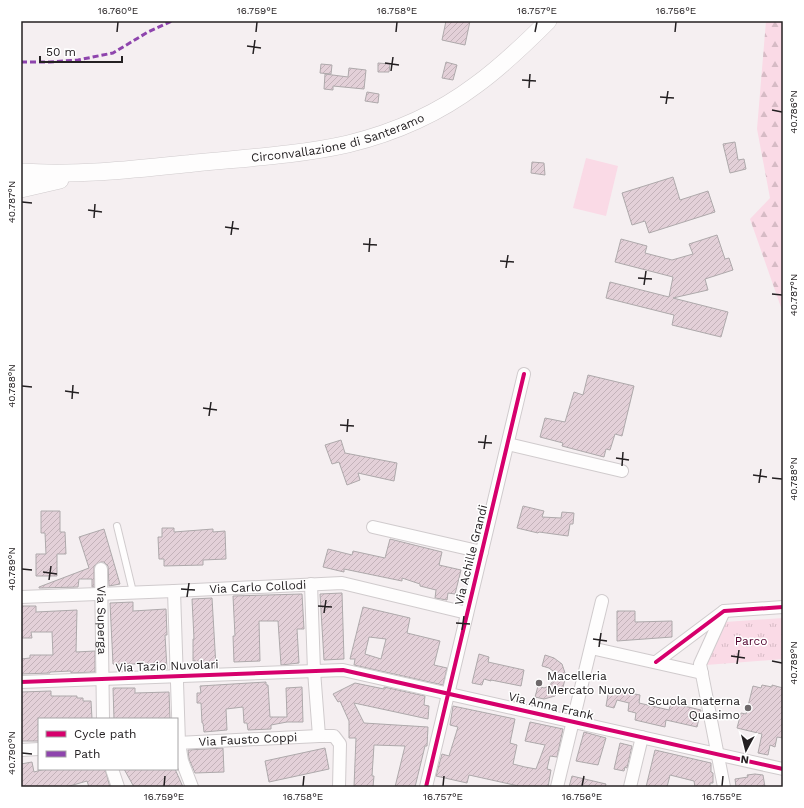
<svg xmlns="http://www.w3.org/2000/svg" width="804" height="808" viewBox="0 0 804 808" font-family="'Work Sans',sans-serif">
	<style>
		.grass { fill: url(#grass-tufts) }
		.forest { fill: url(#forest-firs) }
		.pitch { fill: #fadae6 }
		.building { fill: url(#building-hatch); stroke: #aea9ab; fill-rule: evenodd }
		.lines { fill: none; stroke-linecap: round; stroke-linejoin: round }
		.service-casing { stroke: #d0cbcd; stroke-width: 8 }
		.minor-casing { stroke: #d0cbcd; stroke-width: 14 }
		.secondary-casing { stroke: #d0cbcd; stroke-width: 18 }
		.service { stroke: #fefdfd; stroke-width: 6 }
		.minor { stroke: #fefdfd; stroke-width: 12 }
		.secondary { stroke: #fefdfd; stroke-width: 17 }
		.quiet { stroke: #8e44ad; stroke-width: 3; stroke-dasharray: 6 3; stroke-linecap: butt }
		.cycleway-casing { stroke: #fff; stroke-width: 6 }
		.cycleway { stroke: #d6006c; stroke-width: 4 }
		.ticks { fill: none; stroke: #242022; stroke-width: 1.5 }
		.poi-dot { fill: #6d686a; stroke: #fff; stroke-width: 1.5 }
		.labels { text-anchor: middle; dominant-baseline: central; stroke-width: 3; stroke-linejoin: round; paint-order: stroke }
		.street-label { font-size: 12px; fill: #242022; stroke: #fff }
		.park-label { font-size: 12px; fill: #4f022d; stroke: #fff }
		.poi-label { font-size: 12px; fill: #242022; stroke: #fff; text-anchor: start }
		.neatline { fill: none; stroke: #242022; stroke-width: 1.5 }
		.ticks-label { font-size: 10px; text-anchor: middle; fill: #242022 }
	</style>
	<defs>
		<pattern id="grass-tufts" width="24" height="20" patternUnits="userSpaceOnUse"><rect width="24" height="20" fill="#fadae6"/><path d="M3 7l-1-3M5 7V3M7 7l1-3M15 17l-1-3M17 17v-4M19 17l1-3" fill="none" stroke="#d6bbc5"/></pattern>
		<pattern id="forest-firs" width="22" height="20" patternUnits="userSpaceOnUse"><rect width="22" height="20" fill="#fadae6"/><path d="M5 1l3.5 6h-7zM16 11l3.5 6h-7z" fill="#d6bbc5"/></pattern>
		<pattern id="building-hatch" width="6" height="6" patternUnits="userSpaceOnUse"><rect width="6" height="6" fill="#e3d0d8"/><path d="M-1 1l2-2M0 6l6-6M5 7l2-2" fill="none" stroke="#c3b2b9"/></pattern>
	</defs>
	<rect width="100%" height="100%" fill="#f5eff1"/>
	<path class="grass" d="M783,618V659L706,665L725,622Z"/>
	<path class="forest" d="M766,21H783V313L750,219L770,198L757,129Z"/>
	<path class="pitch" d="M586,158L618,166L606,216L573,208Z"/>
	<path class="building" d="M446,21H470L465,45L442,40Z
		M446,62L457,65L453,80L442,78Z
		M378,63L390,64L389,72H378Z
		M321,64L332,65L331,74L320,73Z
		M349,68L366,70L364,89L333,86V90L324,89L325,74L348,77Z
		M367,92L379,94L378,103L365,101Z
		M735,142L738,160L744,159L746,169L730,173L723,144Z
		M532,162L544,163L545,175L531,173Z
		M673,177L680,200L708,191L715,212L649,233L645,221L632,225L622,193Z
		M717,235L725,259L729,258L733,270L705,279L708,290L673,298L728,312L721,337L672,325L674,315L606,298L610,282L669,297L673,277L615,262L621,239L647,246L645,253L672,260L693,254L689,244Z
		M588,375L634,386L622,436L615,434L610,450L606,449L604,457L562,446L563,443L540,437L545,418L565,422L574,392L583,395Z
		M341,440L345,453L397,463L394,481L358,473L360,480L347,485L339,462L332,464L325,445Z
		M523,506L544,511L542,517L561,518L562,512L574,513L573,524H570L568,536L539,532L538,533L517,528Z
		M41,511H60V532H65L66,554H57V576H36V554H46L45,533H41Z
		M162,528H174V532L213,529V532L225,531L226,559L203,560V565L164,566V559H159L158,537H162Z
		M104,529L120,584L109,586L108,566L104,562H101L94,566V587H92V579H79L78,587L39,588V587L89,568L79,537Z
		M390,539L442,552L439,565L461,570L455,594L448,593L447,600L435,598L436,590L420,586V584L402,578V581L344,569V572L323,567L328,549L352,555L353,551L385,558Z
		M342,593L344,659L324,660L320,594Z
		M302,594L304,629H297L299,663L281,665L278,621H259L260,661L234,662L233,636H235L233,596Z
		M212,598L216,667L196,668L195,660L193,661V639H194L192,599Z
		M133,602V611L166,609L167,635H165L167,669L149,670V664H113L110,603Z
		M21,606H36V612L77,610L76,652L95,651V672L71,673V671L50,672V673L21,674V659L30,658V655H53L52,632H31L32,638H21Z
		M363,607L410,618L407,633L440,641L434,665L447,668L443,685L354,665L355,659H350ZM369,637L386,639L381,659L365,654Z
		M617,611H635V622L672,621V637L617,641Z
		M479,654L489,657L488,662L524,670L521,686L491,680V681L484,679L482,685L472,683Z
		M545,655L554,658L562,664L566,676L563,687L555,696L544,699L535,697L538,686L544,688L549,686L553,681L555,675L553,671L549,668L542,666Z
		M266,682V685H268L270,717H287L286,688L302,687L303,722H287L271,725V729L248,730L247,723H244L243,707L226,709L227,730L204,732L203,723H202L201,703H197V693H201L200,686Z
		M355,683L384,689V687L425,696L424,705L429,706L428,719L354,703L364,723L428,727L427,746H425L415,787H395L405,746L374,745L372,776H374L373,787H354L356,738H349V721L340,701L338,702L333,694Z
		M762,685L772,687V685L783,688V738L777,737L775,747L770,745L768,755L758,753L762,734L737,728L741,713L746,714L753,686L761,688Z
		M113,688H135V693L169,692L170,719H114Z
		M609,689L640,695L639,703L669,710L671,703L701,710L697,727L666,720L665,727L635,720L636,713L628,711L629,703L617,700L614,708L606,706Z
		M51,691V696H77V698H83V701H91L92,719H39V741H21V692Z
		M453,706L515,719L510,743L517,745L513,764L525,767L536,769L545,745L525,741L530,722L563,729L557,757L550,756L547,769L551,770L548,787H523L469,775L467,783L436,776L442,754L449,756L458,727L450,725Z
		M584,732L606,738L598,765L576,761Z
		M620,743L632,746L627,768L625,767L624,771L614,769Z
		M223,748L224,772L195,773L189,759L188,750Z
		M325,748L329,769L269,782L265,761Z
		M655,750L711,763V772L713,773V783H710V787H695L694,781L670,775L667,787H646Z
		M32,762L34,772L45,769H105L110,787H89L87,781L66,787H21V764Z
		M124,769H175L183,787H134Z
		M755,774L763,775L765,787H736L735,779L748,777L747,775Z
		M572,776L606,784L605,787H569Z"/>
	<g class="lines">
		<defs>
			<path id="service" d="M117,526L133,592"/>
			<g id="minor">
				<path d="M508,444L622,471"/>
				<path d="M373,527L482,552"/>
				<path id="s1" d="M101,569L103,719"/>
				<path d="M311,584L314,671L319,736H334L340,744L339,787"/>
				<path d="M174,591L179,743L182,761L192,787"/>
				<path id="s2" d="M21,597L174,591L342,583L467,613"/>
				<path d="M724,611L700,664L724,787"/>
				<path d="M591,648L702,673"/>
				<path d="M656,662L724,611L783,607"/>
				<path d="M21,682L343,670L783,769"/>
				<path id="s3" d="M177,743L319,736"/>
				<path d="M21,750L39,749"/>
				<path d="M112,769L118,787"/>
				<path d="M426,787L524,374"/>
				<path d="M557,787L602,601"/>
				<path d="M630,787L642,737"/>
			</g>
			<g id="secondary">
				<path id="s4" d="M21,172C79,176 137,169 195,163C245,158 300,155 348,144C393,133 439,113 476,85C502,66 525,44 548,21"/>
				<path d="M21,189L60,180"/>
			</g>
		</defs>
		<use href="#service" class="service-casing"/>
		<use href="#minor" class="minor-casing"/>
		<use href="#secondary" class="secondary-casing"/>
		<use href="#service" class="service"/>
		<use href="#minor" class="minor"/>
		<use href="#secondary" class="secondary"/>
		<path class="quiet" d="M21,62H50L78,60L113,53L148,32L172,21"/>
		<defs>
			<path id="cycleway" d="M656,662L724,611L783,607
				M21,682L343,670L783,769
				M426,787L524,374"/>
		</defs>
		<use href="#cycleway" class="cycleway-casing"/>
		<use href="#cycleway" class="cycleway"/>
	</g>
	<path class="ticks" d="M117,32L118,22M256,32L257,22M396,32L397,22M535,32L537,22M675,32L676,22M247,46L261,48M253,54L255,40M385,63L399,65M391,71L393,57M522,80L536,81M529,88L530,74M660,97L674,98M666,104L668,91M772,110L782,112M22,202L32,203M88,210L102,212M94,218L95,204M225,227L239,229M231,235L233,221M363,244L377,245M369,252L370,238M500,261L514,262M506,268L508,255M638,278L652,279M644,285L646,271M772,294L782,295M22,386L32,387M65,391L79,393M72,399L73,385M203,408L217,410M209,416L211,402M340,425L354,426M347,432L348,419M478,442L492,443M484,449L486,435M616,458L629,460M622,466L623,452M753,475L767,477M772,478L782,479M759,483L761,469M22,569L32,570M43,572L57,574M49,580L51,566M181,589L195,590M187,597L189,583M318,606L332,607M324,613L326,600M456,623L470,624M462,630L464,616M593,639L607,641M599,647L601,633M731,656L745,658M772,661L782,663M737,664L739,650M22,753L32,754M164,786L165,776M303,786L304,776M443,786L444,776M582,786L584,776M722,786L723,776"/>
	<g class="poi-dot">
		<circle cx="539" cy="683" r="4"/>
		<circle cx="748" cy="708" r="4"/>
	</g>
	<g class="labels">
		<g class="street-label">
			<text stroke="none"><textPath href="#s4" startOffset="320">Circonvallazione di Santeramo</textPath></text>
			<text transform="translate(471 555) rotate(-76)">Via Achille Grandi</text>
			<text stroke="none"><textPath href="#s2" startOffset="237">Via Carlo Collodi</textPath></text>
			<text stroke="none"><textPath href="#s1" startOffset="51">Via Superga</textPath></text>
			<text transform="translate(167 666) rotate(-2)">Via Tazio Nuvolari</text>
			<text transform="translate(551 706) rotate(13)">Via Anna Frank</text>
			<text stroke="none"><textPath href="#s3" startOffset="71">Via Fausto Coppi</textPath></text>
		</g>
		<g class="park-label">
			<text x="751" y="641">Parco</text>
		</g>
		<g class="poi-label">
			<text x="547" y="676">Macelleria<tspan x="547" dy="14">Mercato Nuovo</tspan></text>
			<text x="740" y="701" text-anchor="end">Scuola materna<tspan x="740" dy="14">Quasimo</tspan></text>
		</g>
	</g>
	<rect width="804" height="808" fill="none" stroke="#ffffff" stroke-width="44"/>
	<rect x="38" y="718" width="140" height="52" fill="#ffffff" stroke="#a7a6a7"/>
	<rect x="46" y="731" width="20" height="6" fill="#d6006c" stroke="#a7a6a7"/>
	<text x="74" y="738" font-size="12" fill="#242022">Cycle path</text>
	<rect x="46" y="751" width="20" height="6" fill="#8e44ad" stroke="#a7a6a7"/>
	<text x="74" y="758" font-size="12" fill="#242022">Path</text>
	<g transform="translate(746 750) rotate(187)" stroke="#ffffff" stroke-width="3" paint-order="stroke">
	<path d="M0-3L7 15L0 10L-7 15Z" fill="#242022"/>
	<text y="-6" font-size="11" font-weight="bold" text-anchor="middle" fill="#242022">N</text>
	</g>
	<path d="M40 56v6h82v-6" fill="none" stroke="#242022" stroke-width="2"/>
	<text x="46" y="56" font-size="12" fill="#242022" stroke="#ffffff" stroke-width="3" paint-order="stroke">50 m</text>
	<rect x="22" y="22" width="760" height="764" class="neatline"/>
	<g class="ticks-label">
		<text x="118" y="14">16.760°E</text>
		<text x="257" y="14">16.759°E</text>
		<text x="397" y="14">16.758°E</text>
		<text x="537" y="14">16.757°E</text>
		<text x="676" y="14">16.756°E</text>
		<text transform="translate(793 112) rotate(-90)" y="4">40.786°N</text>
		<text transform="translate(11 202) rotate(-90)" y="4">40.787°N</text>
		<text transform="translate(793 295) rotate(-90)" y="4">40.787°N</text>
		<text transform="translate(11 386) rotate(-90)" y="4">40.788°N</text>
		<text transform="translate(793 479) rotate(-90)" y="4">40.788°N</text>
		<text transform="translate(11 569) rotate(-90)" y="4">40.789°N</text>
		<text transform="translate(793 663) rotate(-90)" y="4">40.789°N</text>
		<text transform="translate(11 753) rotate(-90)" y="4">40.790°N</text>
		<text x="164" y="800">16.759°E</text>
		<text x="303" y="800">16.758°E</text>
		<text x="443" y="800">16.757°E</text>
		<text x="582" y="800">16.756°E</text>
		<text x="722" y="800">16.755°E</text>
	</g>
</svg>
